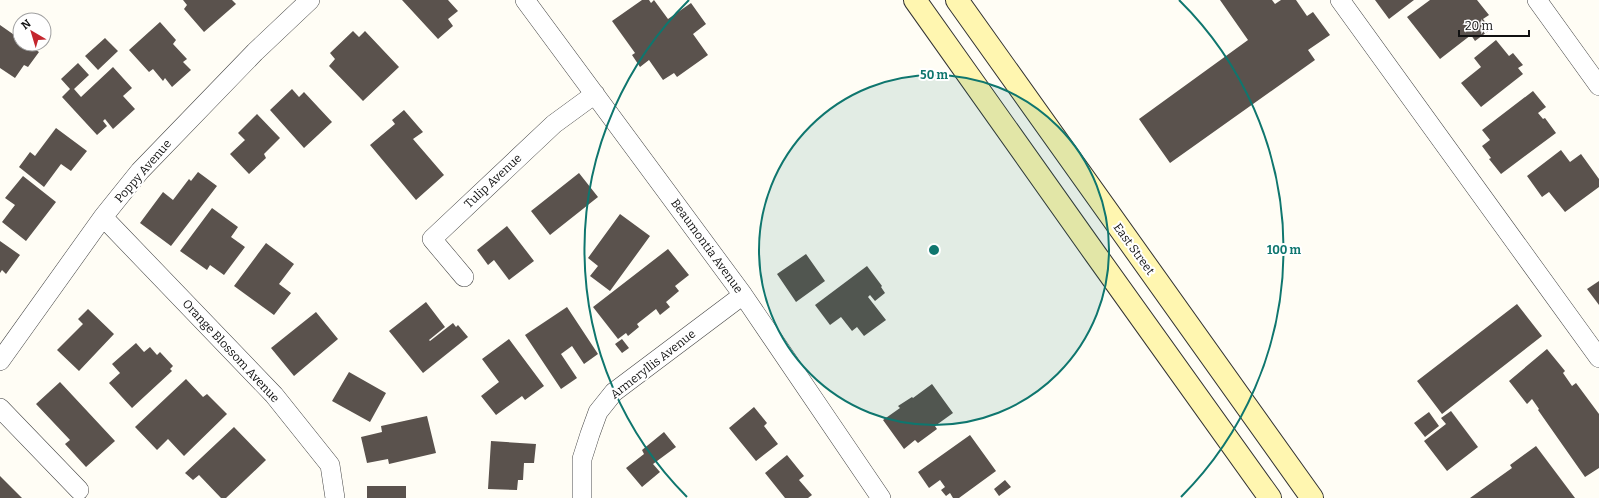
<svg xmlns="http://www.w3.org/2000/svg" width="1599" height="498" viewBox="0 0 1599 498" font-family="Bitter,serif">
	<style>
		.building { fill: #5a524d }
		.lines { fill: none; stroke-linecap: round; stroke-linejoin: round }
		.minor-casing { stroke: #444; stroke-width: 20 }
		.secondary-casing { stroke: #333; stroke-width: 24 }
		.minor { stroke: #fff; stroke-width: 19 }
		.secondary { stroke: #fff6b0; stroke-width: 22 }
		.ring { fill: none; stroke: #0f766e; stroke-width: 2 }
		.labels { text-anchor: middle; dominant-baseline: central; stroke-width: 4; stroke-linejoin: round; paint-order: stroke }
		.street-label { font-size: 12px; fill: #111; stroke: #fff }
		.centre { fill: #0f766e; stroke: #fff; stroke-width: 2 }
		.ring-label { font-size: 12px; text-anchor: middle; font-weight: bold; fill: #0f766e; stroke: #fff; stroke-width: 4; stroke-linejoin: round; paint-order: stroke }
	</style>
	<rect width="100%" height="100%" fill="#fffdf5"/>
	<path class="building" d="M183,0H232L236,4L204,32L184,9L187,5Z
		M402,0H448L458,11L448,19L453,26L438,39Z
		M642,0H649L651,3L654,0L668,19L691,3L706,24L693,34L708,55L677,77L674,73L663,80L649,60L640,67L632,55L635,53L612,21Z
		M1220,0H1272L1275,4L1281,0H1296L1307,16L1313,12L1330,35L1308,50L1315,60L1170,163L1139,119L1248,40Z
		M1375,0H1414L1389,19Z
		M1430,0H1477L1489,15L1483,19L1491,29L1475,41L1471,35L1440,59L1407,17Z
		M160,22L176,40L173,44L187,59L183,62L191,70L172,87L165,78L163,81L153,69L149,72L129,50Z
		M0,25L20,39V44H31L30,46L39,52L28,67L24,65L15,78L0,68Z
		M353,31L359,37L365,31L399,67L363,101L329,66L335,59L330,53Z
		M105,38L118,51L98,70L85,56Z
		M1496,40L1509,56L1513,53L1523,65L1518,68L1523,74L1481,107L1461,83L1481,67L1474,58Z
		M78,63L89,75L74,89L81,97L113,67L132,88L123,96L135,109L113,129L105,119L103,121L107,126L97,135L62,97L70,89L61,79Z
		M292,89L299,97L304,92L332,122L304,148L270,110Z
		M1533,91L1546,107L1538,113L1543,119L1545,118L1556,133L1501,174L1489,159L1491,158L1482,146L1490,140L1482,130Z
		M404,110L423,132L413,139L444,175L416,200L370,145L395,124L392,120Z
		M257,114L280,138L264,154L266,158L249,174L230,154L245,140L238,133Z
		M56,128L87,151L71,171L61,164L44,187L19,167L30,152L35,156Z
		M1561,150L1570,162L1581,154L1599,179V187L1565,212L1549,192L1542,197L1527,176Z
		M198,172L217,186L171,246L140,223L163,192L173,200L189,179L191,181Z
		M579,173L598,197L550,235L531,211Z
		M23,176L56,202L26,241L2,222L15,205L5,198Z
		M212,208L238,227L231,237L245,247L224,275L210,265L207,270L180,251Z
		M620,214L650,236L610,291L590,276L598,266L588,258Z
		M507,226L534,261L509,280L494,260L488,265L477,250Z
		M0,241L20,255L6,274L2,270L0,273Z
		M266,243L294,264L279,284L291,293L274,315L234,286Z
		M668,249L689,275L675,286L679,291L666,302L670,307L660,315L656,309L637,324L639,327L628,336L626,333L618,339L593,307Z
		M806,254L825,281L796,302L777,274Z
		M867,266L882,286L881,287L885,293L875,301L870,295L868,297L886,320L864,336L857,327L852,331L841,317L830,325L815,305Z
		M1599,281V305L1587,289Z
		M426,302L445,327L429,340L430,341L453,323L456,327L458,325L468,337L423,373L389,331Z
		M1517,304L1542,336L1442,414L1417,381Z
		M567,307L598,354L584,364L572,346L561,354L577,378L561,389L525,335Z
		M88,309L114,334L79,371L57,350L83,324L78,319Z
		M316,312L338,339L294,376L271,348Z
		M509,339L544,386L525,400L522,396L496,415L481,396L499,382L482,359Z
		M622,339L629,348L622,353L615,344Z
		M136,343L144,352L150,347L157,355L160,352L173,366L170,369L172,371L132,408L109,383L120,373L112,364Z
		M1547,349L1565,371L1563,373L1572,386L1576,383L1599,414V468L1585,477L1538,410L1539,409L1532,399L1527,404L1509,381Z
		M349,372L386,393L370,422L332,401Z
		M186,379L203,397L207,394L227,414L184,456L168,439L157,450L135,427Z
		M60,382L115,441L86,467L65,444L70,440L36,404Z
		M932,384L953,413L935,426L937,429L918,443L915,440L904,449L883,420L900,408L898,406L912,397L913,398Z
		M754,407L767,423L764,426L778,444L756,461L729,428Z
		M1451,411L1478,447L1447,471L1424,441L1446,424L1441,418Z
		M1429,412L1439,426L1425,437L1414,423Z
		M427,416L436,453L389,464L388,459L367,463L361,437L382,432L381,426Z
		M234,427L266,460L226,498H221L199,475L193,480L185,473Z
		M664,432L676,447L653,464L660,472L642,487L626,468L644,454L642,450Z
		M970,435L996,471L959,498H953L950,493L946,496L941,490L945,487L940,480L929,488L918,472Z
		M491,441L536,444L534,463H524L523,480H518L517,490L488,489Z
		M1536,446L1575,498H1470L1512,468L1510,465Z
		M787,455L804,476L799,480L812,495L808,498H785L765,473Z
		M0,476L22,498H0Z
		M1005,480L1011,487L999,496L994,489Z
		M367,486H406V498H367Z"/>
	<g class="lines">
		<defs>
			<path id="minor" d="M525,0L743,295L881,498
				M1340,0L1599,358
				M1537,0L1599,86
				M103,217L274,395L330,465L335,498
				M464,277L432,239L554,124L595,94
				M0,361L103,217L140,171L255,52L310,0
				M0,408L79,490
				M582,498V459L590,434L598,412L614,392L743,295"/>
			<path id="secondary" d="M915,0L1096,255L1270,498
				M957,0L1312,498"/>
		</defs>
		<use href="#minor" class="minor-casing"/>
		<use href="#secondary" class="secondary-casing"/>
		<use href="#minor" class="minor"/>
		<use href="#secondary" class="secondary"/>
	</g>
	<circle cx="934" cy="250" r="175" fill="#0f766e" fill-opacity=".12"/>
	<g class="ring">
		<circle cx="934" cy="250" r="175"/>
		<path d="M687 497A350 350 0 0 1 689 0M1179 0A350 350 0 0 1 1181 497"/>
	</g>
	<g class="labels">
		<g class="street-label">
			<text transform="translate(143 171) rotate(-49)">Poppy Avenue</text>
			<text transform="translate(493 181) rotate(-43)">Tulip Avenue</text>
			<text transform="translate(707 246) rotate(54)">Beaumontia Avenue</text>
			<text transform="translate(1134 249) rotate(54)">East Street</text>
			<text transform="translate(231 351) rotate(47)">Orange Blossom Avenue</text>
			<text transform="translate(653 364) rotate(-38)">Armeryllis Avenue</text>
		</g>
	</g>
	<circle cx="934" cy="250" r="6" class="centre"/>
	<g class="ring-label">
		<text x="934" y="79">50 m</text>
		<text x="1284" y="254">100 m</text>
	</g>
	<g transform="translate(32 32) rotate(322)"><circle r="19" fill="#ffffff" stroke="#a0a0a0"/>
	<path d="M0-3L7 15L0 10L-7 15Z" fill="#c4262e"/>
	<text y="-6" font-size="11" font-weight="bold" text-anchor="middle" fill="#111111">N</text>
	</g>
	<path d="M1459 30v6h70v-6" fill="none" stroke="#111111" stroke-width="2"/>
	<text x="1465" y="30" font-size="12" fill="#111111" stroke="#ffffff" stroke-width="3" paint-order="stroke">20 m</text>
</svg>
